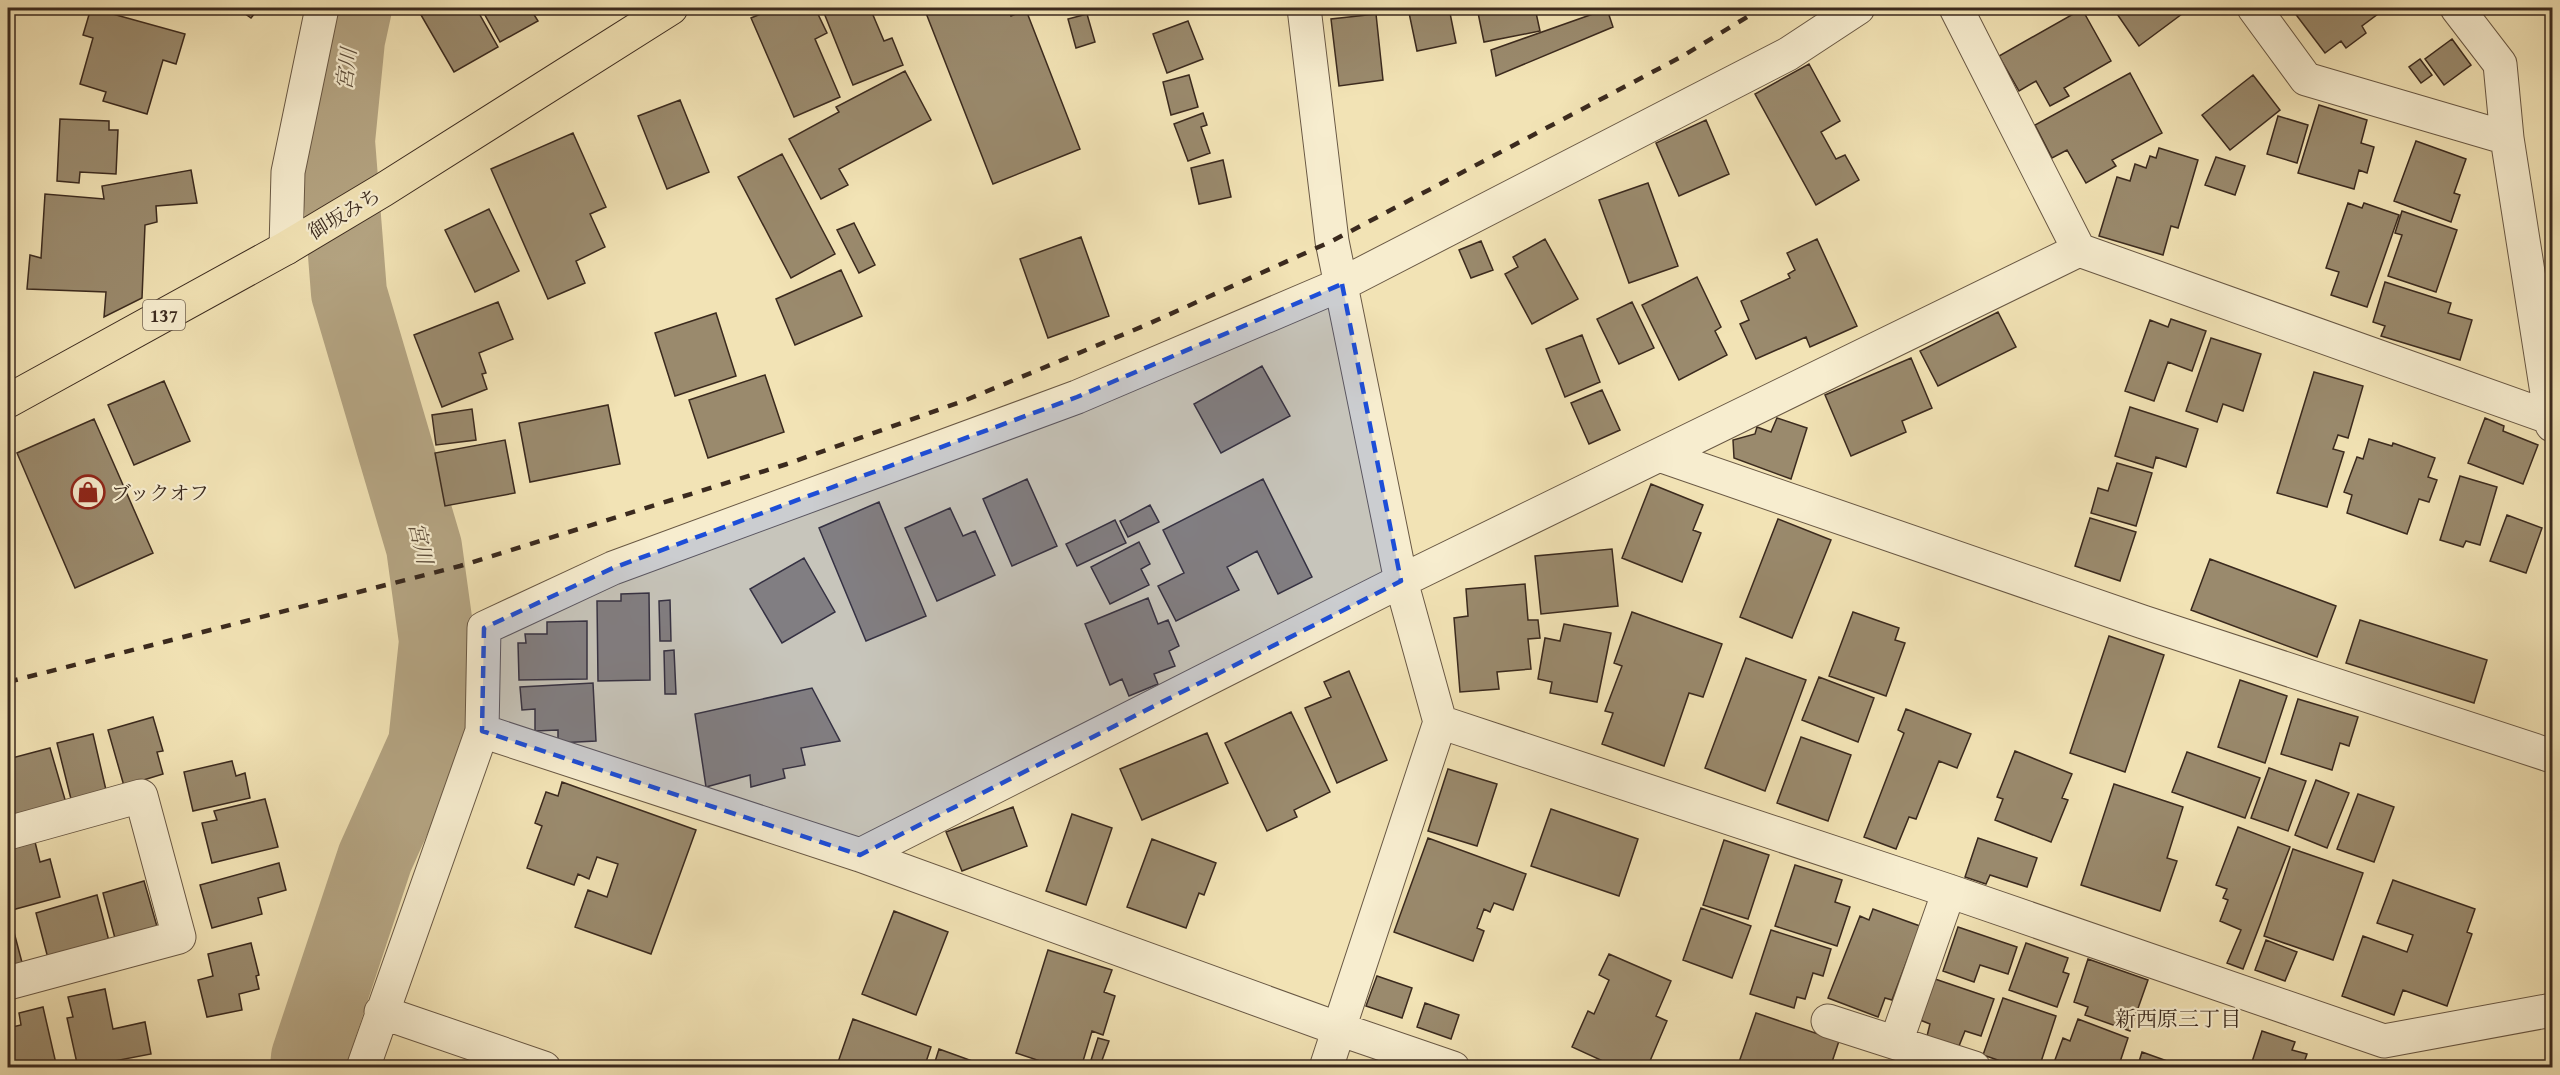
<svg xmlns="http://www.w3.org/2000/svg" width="2560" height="1075" viewBox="0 0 2560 1075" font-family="'Gentium Book Plus','Noto Serif JP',serif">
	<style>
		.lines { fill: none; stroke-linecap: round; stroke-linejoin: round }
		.river { stroke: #b4a482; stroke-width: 76 }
		.building { fill: #9a8a6d; stroke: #3b2a1e; stroke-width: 1.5 }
		.street-casing { stroke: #695844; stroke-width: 35 }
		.highway-casing { stroke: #3b2a1e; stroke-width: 35 }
		.street { stroke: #f7edcf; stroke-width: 33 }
		.highway { stroke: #f2e3b5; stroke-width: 33 }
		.rail { stroke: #3b2a1e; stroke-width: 4.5; stroke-dasharray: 10 10; stroke-linecap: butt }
		.marked { fill: #1d4ed8; fill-opacity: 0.2; stroke: #1d4ed8; stroke-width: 4.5; stroke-dasharray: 12 8; stroke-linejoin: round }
		.labels { text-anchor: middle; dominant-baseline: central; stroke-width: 4.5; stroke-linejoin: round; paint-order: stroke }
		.shield { fill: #f7edcf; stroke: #736453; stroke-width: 1.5 }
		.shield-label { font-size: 18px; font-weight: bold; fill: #3b2a1e }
		.street-label { font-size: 20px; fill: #3b2a1e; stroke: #f7edcf }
		.poi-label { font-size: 20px; fill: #3b2a1e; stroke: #f7edcf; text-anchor: start }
		.water-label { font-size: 21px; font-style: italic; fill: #5f4f3c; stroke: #f7edcf }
		.neighbourhood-label { font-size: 21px; fill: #3b2a1e; stroke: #f7edcf }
	</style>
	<rect width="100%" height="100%" fill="#f2e3b5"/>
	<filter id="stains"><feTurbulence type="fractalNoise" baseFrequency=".00333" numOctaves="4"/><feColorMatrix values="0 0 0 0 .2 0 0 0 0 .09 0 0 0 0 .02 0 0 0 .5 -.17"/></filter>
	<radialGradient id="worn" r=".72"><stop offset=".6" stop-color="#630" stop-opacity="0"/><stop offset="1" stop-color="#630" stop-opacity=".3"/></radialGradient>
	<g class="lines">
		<path class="river" d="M308,1068L309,1057L375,858L426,744L437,641L424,547L349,293L337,141L347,40L354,8"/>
	</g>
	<path class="building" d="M91,8L185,34L176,64L163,60L147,114L103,101L106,92L80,84L93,38L83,35Z
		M237,8H259L251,18Z
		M433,8H476L498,47L454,72L421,15Z
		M481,8H530L538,21L500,42Z
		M775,8H815L827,33L815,39L840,97L794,117L751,18Z
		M822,8H870L884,41L892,38L903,65L853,85Z
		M924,8H1008L1011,16L1026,10L1080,149L993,184Z
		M1408,8H1449L1456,43L1417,51Z
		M1477,8H1535L1540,31L1484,42Z
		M2121,8H2190L2139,46L2115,11Z
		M2291,8H2386L2362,26L2366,33L2346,48L2341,41L2325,53Z
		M1607,9L1613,27L1496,76L1491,50Z
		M2082,9L2111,61L2064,88L2069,96L2050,106L2036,81L2019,91L1999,56Z
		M1087,14L1095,42L1076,48L1068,19Z
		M1376,14L1383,80L1339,86L1331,19Z
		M1188,21L1203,59L1167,73L1153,34Z
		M2452,39L2471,65L2444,85L2425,59Z
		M2420,59L2432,75L2421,83L2409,67Z
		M1809,64L1840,121L1821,132L1836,159L1845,155L1859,180L1816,205L1755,94Z
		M905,71L931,120L839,169L848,185L821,199L789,139L839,112L836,107Z
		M2130,73L2162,133L2112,160L2116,166L2086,183L2067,150L2052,158L2035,125Z
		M1189,75L1198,107L1171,115L1163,82Z
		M2253,75L2280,110L2230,150L2202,115Z
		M680,100L709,172L667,189L638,116Z
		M2319,105L2367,120L2361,143L2374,147L2367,173L2359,170L2354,189L2298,173Z
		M1203,113L1207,125L1201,127L1210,153L1188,161L1174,124Z
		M2278,116L2308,125L2297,163L2267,154Z
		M60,119L109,121V130H118L116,174L80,172L79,183L57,181Z
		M1706,120L1729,174L1679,196L1656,143Z
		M573,133L606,207L590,214L605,247L576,261L585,283L548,299L491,169Z
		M2416,141L2466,159L2454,193L2460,195L2451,222L2394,201Z
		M2159,148L2198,160L2178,228L2171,226L2163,255L2099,236L2117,177L2130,181L2135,164L2146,168L2150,156L2156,158Z
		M782,154L835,254L791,278L738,177Z
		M2216,157L2245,166L2235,195L2205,185Z
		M1223,160L1231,197L1199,204L1191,168Z
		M191,170L197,203L156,206L157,222L145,225L142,298L104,317L106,292L27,289L30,255L41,258L45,194L104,199L102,186Z
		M1648,183L1678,266L1629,283L1599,200Z
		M2348,203L2362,208L2364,203L2399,215L2367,307L2331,295L2339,272L2326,268Z
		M489,209L519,271L475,292L445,230Z
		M2402,211L2457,230L2436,292L2388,276L2402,235L2395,233Z
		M854,223L875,265L859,273L837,230Z
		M1081,237L1109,316L1048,338L1020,259Z
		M1545,239L1578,299L1532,324L1505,274L1518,267L1513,257Z
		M1817,239L1857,326L1810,347L1806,337L1756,359L1740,324L1749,320L1741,301L1790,278L1788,274L1795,270L1787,253Z
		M1481,241L1493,270L1471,278L1459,250Z
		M841,270L862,316L795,345L776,299Z
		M1697,277L1721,327L1715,331L1727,355L1679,380L1642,305Z
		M2385,282L2451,303L2448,313L2472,320L2460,360L2381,336L2385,326L2373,322Z
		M498,302L513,339L479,353L486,373L482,374L487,389L442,407L414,335Z
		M1632,302L1654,348L1619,364L1597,319Z
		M1998,312L2016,347L1938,386L1920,351Z
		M716,313L736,376L675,396L655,333Z
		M2171,319L2206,331L2192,371L2168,362L2154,401L2125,391L2150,320L2168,327Z
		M1582,335L1600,382L1565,397L1546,349Z
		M2211,338L2261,354L2243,411L2223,404L2217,422L2186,411Z
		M1911,358L1932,408L1902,421L1906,432L1851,456L1825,395Z
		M1262,366L1290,416L1221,453L1194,404Z
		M2314,372L2363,386L2348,438L2338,435L2333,449L2344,452L2327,507L2277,493Z
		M765,375L784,432L708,458L689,400Z
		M164,381L190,441L134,465L108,405Z
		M1602,390L1620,430L1589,444L1571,403Z
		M608,405L620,464L530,482L519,423Z
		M2130,407L2198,429L2186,467L2156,457L2153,468L2115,456Z
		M472,409L476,440L436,445L432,415Z
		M1777,418L1807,428L1791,479L1734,458L1733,440L1755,434L1757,427L1771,432Z
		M2485,418L2504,426L2503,431L2538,445L2523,484L2468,463Z
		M94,419L153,553L75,588L17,453Z
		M2369,439L2392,446L2393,443L2435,458L2428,477L2437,480L2429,502L2419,499L2407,534L2347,513L2352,495L2344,492L2357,457L2363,459Z
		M505,440L515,493L445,506L435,453Z
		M2117,463L2152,473L2136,526L2091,513L2098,488L2108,491Z
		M2460,476L2497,487L2480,545L2466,541L2463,547L2440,540Z
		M1027,479L1057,546L1012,566L983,499Z
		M1263,479L1312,577L1278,594L1257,551L1227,567L1239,590L1176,621L1158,586L1184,573L1163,530Z
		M1651,484L1703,505L1693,530L1701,533L1682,582L1622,558Z
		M879,502L926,616L866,641L819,528Z
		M1150,505L1159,522L1128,537L1120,521Z
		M950,508L963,536L975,531L995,575L937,601L905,528Z
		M2507,515L2542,528L2526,573L2490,561Z
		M2090,518L2136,532L2120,581L2075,566Z
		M1778,519L1831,540L1792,638L1740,617Z
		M1115,520L1126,543L1077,566L1066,544Z
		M1139,542L1150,564L1141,569L1149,585L1110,604L1091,567Z
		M1612,549L1618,606L1541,614L1535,556Z
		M804,558L835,612L782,643L750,589Z
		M2210,559L2336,606L2317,657L2191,610Z
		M1525,584L1528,620H1538L1540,638L1528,639L1531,669L1497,672L1499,689L1460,692L1454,618L1468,616L1466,589Z
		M649,593L650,680L598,681L597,601H621V594Z
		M1148,598L1158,624L1168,620L1179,646L1169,651L1175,666L1154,674L1158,684L1129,696L1122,679L1110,685L1085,624Z
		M670,600L671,641H660L659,601Z
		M1632,612L1722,644L1703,697L1689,693L1664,766L1602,744L1613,713L1605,711L1622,666L1614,663Z
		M1853,612L1899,628L1895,640L1905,643L1886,696L1829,676Z
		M2360,620L2487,660L2474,703L2346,663Z
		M587,621V679L519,680L518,643H526L525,634H547V622Z
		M1564,624L1611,633L1597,702L1550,693L1552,682L1538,679L1545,638L1560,641Z
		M2109,636L2164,655L2125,772L2070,753Z
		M674,650L676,694H665L664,651Z
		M1746,658L1806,680L1765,791L1705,768Z
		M1349,671L1387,760L1337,783L1305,708L1331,697L1324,682Z
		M1819,677L1874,698L1858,742L1802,720Z
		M2240,680L2287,696L2265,763L2218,747Z
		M593,683L596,741L558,743V730L535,731V709L522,710L520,687Z
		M812,688L840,741L801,748L805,765L783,769L785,778L751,787L750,775L706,787L695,714Z
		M2298,699L2358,717L2349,746L2340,743L2332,770L2281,754Z
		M1906,709L1971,734L1957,768L1939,761L1916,819L1909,817L1896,849L1864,837L1904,733L1898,730Z
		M1291,712L1330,792L1294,810L1297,817L1267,831L1225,743Z
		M153,717L163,751L157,752L163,774L124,786L108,730Z
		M1207,733L1228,783L1142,820L1120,769Z
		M93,734L106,790L71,799L57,743Z
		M1801,737L1851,755L1828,821L1777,803Z
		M50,748L66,803L8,819V759Z
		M2015,751L2072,774L2062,798L2068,800L2051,842L1995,820L2003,799L1997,797Z
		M2187,752L2260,778L2245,818L2172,792Z
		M232,761L236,776L245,773L250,798L193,811L184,772Z
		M2269,768L2306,781L2288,831L2251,818Z
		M1448,769L1497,784L1477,846L1428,831Z
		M2316,780L2349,793L2327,848L2295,835Z
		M562,782L696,830L651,954L575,927L588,890L607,897L618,864L597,857L589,879L578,874L574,885L527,868L542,826L535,823L546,792L558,796Z
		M2114,784L2183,807L2167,858L2177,861L2160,911L2081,885Z
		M2358,794L2394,807L2374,862L2337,849Z
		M265,799L278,847L212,863L202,823L217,820L214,811Z
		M1013,807L1027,846L962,871L946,832Z
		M1551,809L1638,839L1619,896L1531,866Z
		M1072,814L1112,828L1086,905L1046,891Z
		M2238,827L2290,847L2243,969L2227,963L2241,930L2220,921L2228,900L2223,898L2227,889L2216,885Z
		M1428,838L1526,874L1513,910L1494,903L1490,912L1484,909L1477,928L1484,931L1473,961L1394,932Z
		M1978,838L2037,858L2027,887L1990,875L1986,884L1965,877Z
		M1152,839L1216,863L1204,895L1199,893L1186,928L1127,907Z
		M1724,840L1769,855L1748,919L1703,905Z
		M35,842L40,862L50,859L60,897L12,910L8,893V850Z
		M2293,849L2363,873L2333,960L2264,936Z
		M279,863L286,890L258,898L262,914L212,928L200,885Z
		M1795,865L1842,880L1835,902L1850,907L1837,946L1775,926Z
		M2393,880L2475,909L2467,932L2472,934L2447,1006L2403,990L2394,1015L2342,996L2363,936L2407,952L2413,935L2377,923Z
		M144,881L158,930L116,942L103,893Z
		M97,895L110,945L49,962L36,913Z
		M1701,908L1751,926L1732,978L1683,960Z
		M1873,909L1920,926L1892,1000L1885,998L1878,1017L1828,998L1860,916L1869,920Z
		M894,911L948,932L916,1015L862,994Z
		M10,917L24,970L8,975V918Z
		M1958,927L2017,947L2008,974L1980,965L1974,982L1943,971Z
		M1771,930L1831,949L1823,976L1813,973L1805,999L1797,997L1794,1008L1750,994Z
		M2266,940L2297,952L2285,981L2255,970Z
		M251,943L259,975L256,976L259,989L239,994L242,1010L207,1017L198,980L213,976L208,954Z
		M2026,943L2068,958L2063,972L2069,974L2057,1007L2009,990Z
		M1048,950L1112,970L1104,992L1115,996L1103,1035L1092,1031L1081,1068H1061L1016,1053Z
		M1609,954L1671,981L1656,1016L1667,1021L1647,1068H1618L1572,1047L1588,1011L1594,1014L1609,980L1599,975Z
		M2088,959L2148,980L2130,1031L2085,1015L2088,1007L2074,1002Z
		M1377,976L1412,988L1402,1018L1366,1006Z
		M1935,979L1994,999L1981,1036L1965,1031L1959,1046L1927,1036L1930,1024L1920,1020Z
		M105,989L113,1029L145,1022L151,1054L78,1068L67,1018L73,1017L68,997Z
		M2003,998L2056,1016L2039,1068H2021L1983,1055Z
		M1425,1003L1459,1015L1451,1039L1417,1027Z
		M43,1007L57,1068H10L8,1056V1028L21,1025L19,1013Z
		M1756,1013L1839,1041L1830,1068H1737Z
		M853,1019L931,1047L924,1068H836Z
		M2078,1019L2128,1038L2118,1068H2052L2063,1038L2070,1041Z
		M2262,1031L2295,1042L2292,1050L2307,1054L2302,1068H2250Z
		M1098,1038L1109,1041L1101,1063L1091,1060Z
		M939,1049L989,1067L988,1068H933Z
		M2142,1052L2184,1067V1068H2137Z"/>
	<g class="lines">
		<defs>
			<path id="street" d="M1304,8L1332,241L1401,581L1440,722L1326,1068
				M1956,8L2079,250
				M2254,8L2306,79L2507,138
				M2457,8L2500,64L2507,138L2552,425
				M286,248L288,172L322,8
				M1659,455L2143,622L2552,756
				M1440,722L1949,891L2384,1041L2552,1010
				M482,731L860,855L1339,1029L1453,1068
				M8,833L141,796L179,937L8,983
				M860,855L1401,581L2079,250L2551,418
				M381,1012L544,1068
				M1828,1021L1974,1068
				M1896,1042L1949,891
				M363,1068L482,731L484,628L613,568L1077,397L1342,284L1788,54L1858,8"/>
			<path id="highway" d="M8,401L286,248L383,190L671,8"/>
		</defs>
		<use href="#street" class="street-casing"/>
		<use href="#highway" class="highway-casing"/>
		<use href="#street" class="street"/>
		<use href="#highway" class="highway"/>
		<path class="rail" d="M8,682L460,566L787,464L966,400L1146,325L1332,241L1681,57L1762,8"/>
	</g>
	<path class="marked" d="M1342,284L1401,581L860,855L482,731L484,628L613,568L1077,397Z"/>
	<defs>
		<symbol id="shop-ring" viewBox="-11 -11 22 22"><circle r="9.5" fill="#f7edcf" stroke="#8f2418" stroke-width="1.5"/><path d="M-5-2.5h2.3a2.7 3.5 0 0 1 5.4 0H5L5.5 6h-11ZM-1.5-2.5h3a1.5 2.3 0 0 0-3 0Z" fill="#8f2418"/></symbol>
	</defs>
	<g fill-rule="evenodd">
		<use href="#shop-ring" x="69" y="473" width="38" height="38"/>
	</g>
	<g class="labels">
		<rect class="shield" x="143" y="300" width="42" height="30" rx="4.5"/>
		<g class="shield-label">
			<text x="164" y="315">137</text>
		</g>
		<g class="street-label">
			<text transform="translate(344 213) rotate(-31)">御坂みち</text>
		</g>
		<g class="poi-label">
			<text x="111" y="492">ブックオフ</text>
		</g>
		<g class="water-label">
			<text transform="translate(346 69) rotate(-83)">宮川</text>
			<text transform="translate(421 543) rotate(77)">宮川</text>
		</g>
		<g class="neighbourhood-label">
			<text x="2178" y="1018">新西原三丁目</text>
		</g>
	</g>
	<rect width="2560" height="1075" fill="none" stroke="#f2e3b5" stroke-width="30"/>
	<rect x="9" y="9" width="2542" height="1057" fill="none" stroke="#3b2a1e" stroke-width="3"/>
	<rect x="15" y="15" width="2530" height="1045" fill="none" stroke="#3b2a1e" stroke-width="1.5"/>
	<rect width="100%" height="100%" filter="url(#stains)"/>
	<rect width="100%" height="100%" fill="url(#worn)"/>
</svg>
